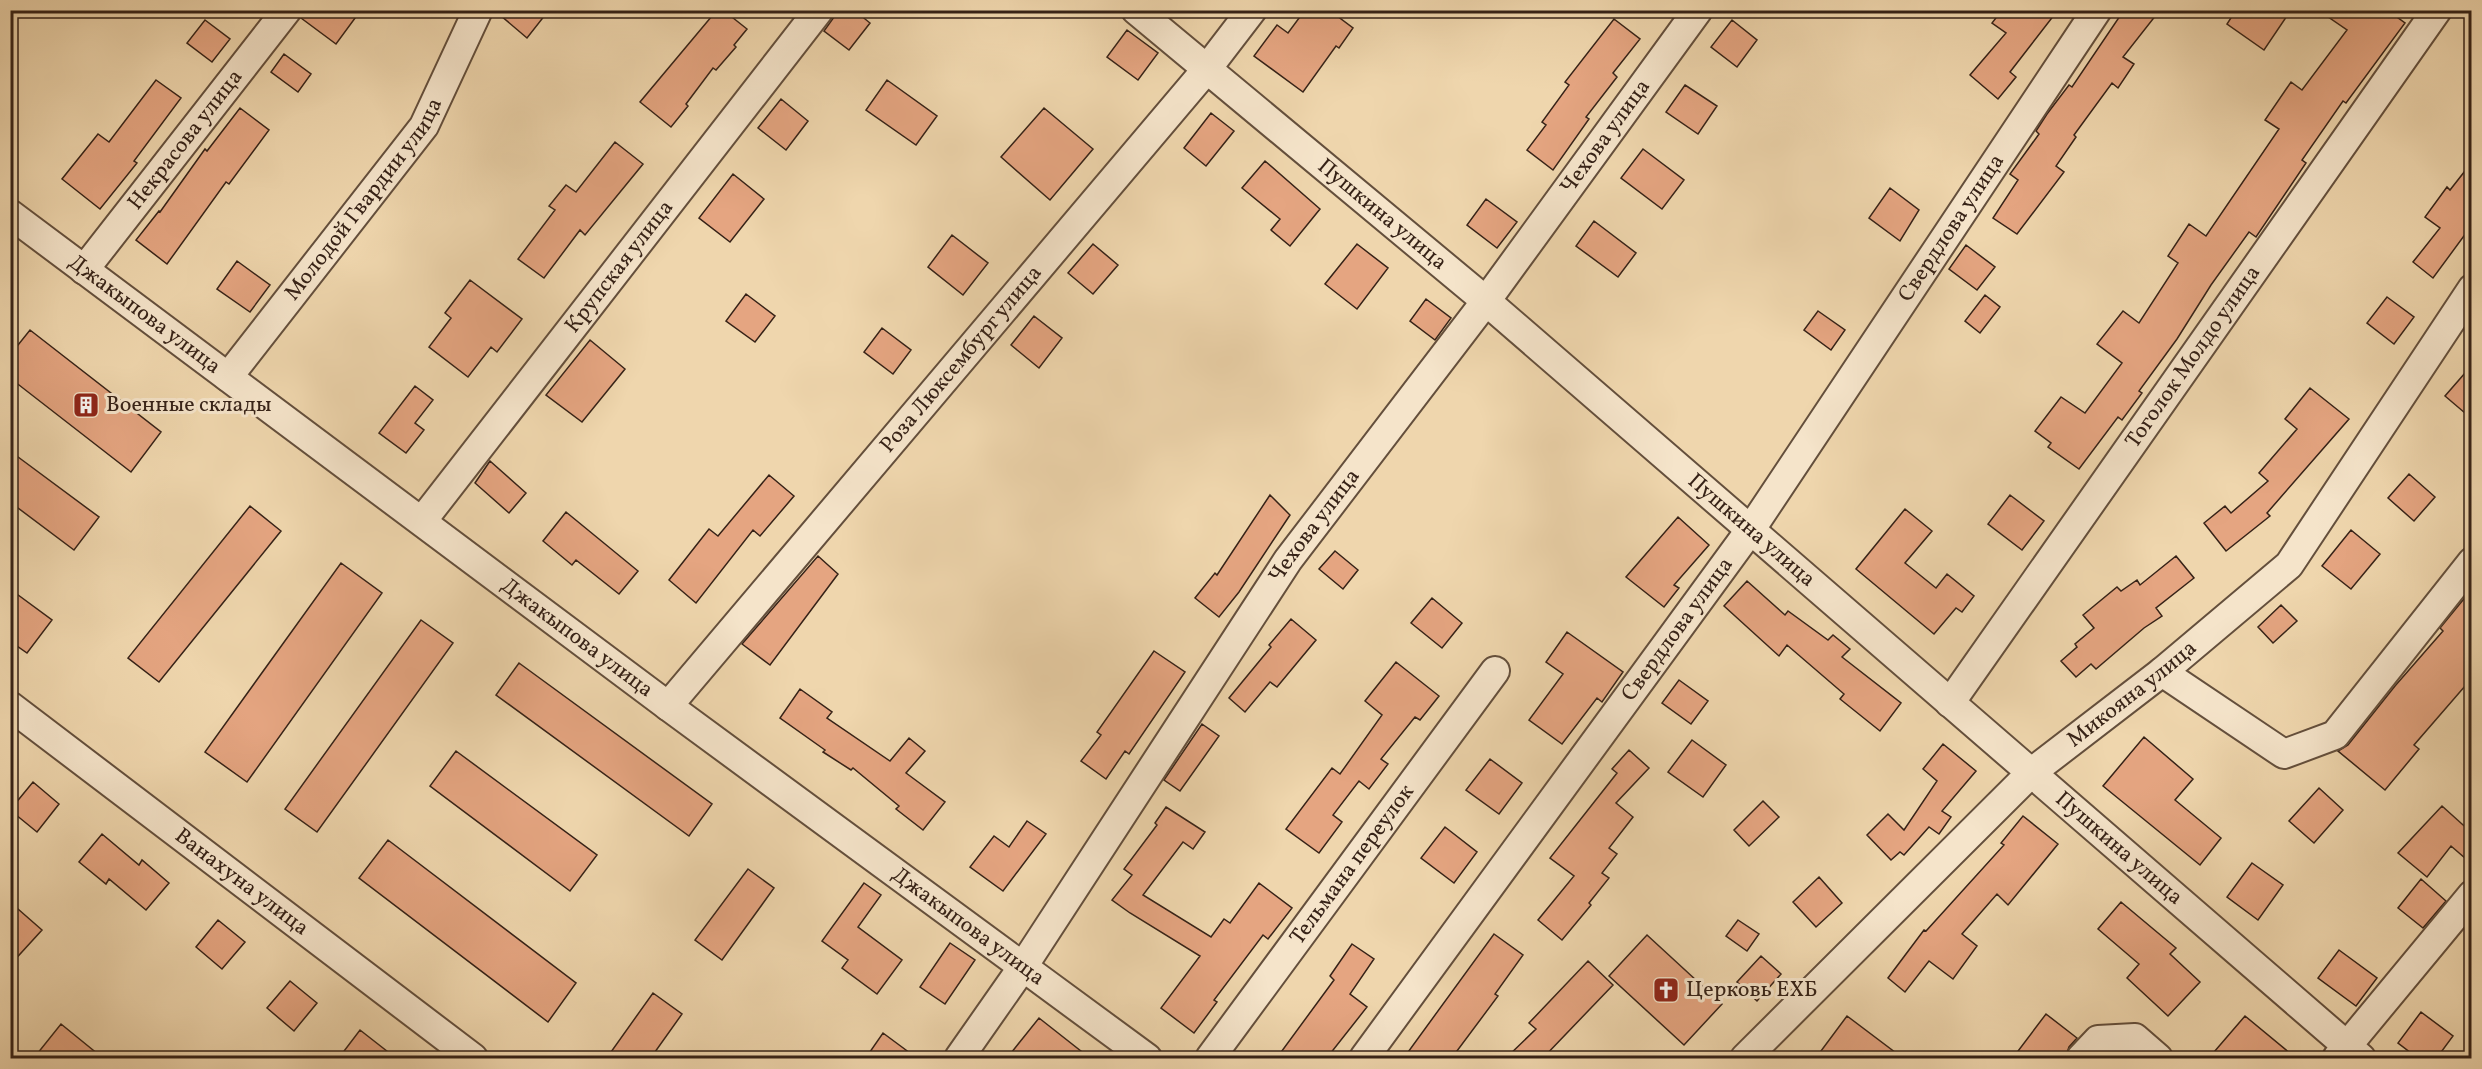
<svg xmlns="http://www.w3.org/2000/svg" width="2482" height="1069" viewBox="0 0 2482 1069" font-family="Vollkorn,serif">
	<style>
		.building { fill: #e5a581; stroke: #362217; stroke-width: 1.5 }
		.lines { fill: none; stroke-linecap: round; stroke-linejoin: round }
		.street-casing { stroke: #644f3c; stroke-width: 32 }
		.street { stroke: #f5e4ca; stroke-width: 28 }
		.labels { text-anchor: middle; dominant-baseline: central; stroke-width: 6; stroke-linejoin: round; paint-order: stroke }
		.street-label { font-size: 22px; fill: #362217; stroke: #f5e4ca }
		.poi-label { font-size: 22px; fill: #362217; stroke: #f5e4ca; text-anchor: start }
	</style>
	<rect width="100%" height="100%" fill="#efd6ad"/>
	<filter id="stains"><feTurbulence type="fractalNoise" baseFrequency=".00333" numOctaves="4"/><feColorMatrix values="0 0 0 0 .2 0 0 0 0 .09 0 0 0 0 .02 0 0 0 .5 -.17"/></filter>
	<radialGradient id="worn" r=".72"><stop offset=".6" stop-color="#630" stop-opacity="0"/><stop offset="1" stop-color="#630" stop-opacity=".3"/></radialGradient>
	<path class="building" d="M303,10H361L336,44L301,18Z
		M494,10H549L527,38Z
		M717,10H723L747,29L734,45L736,47L716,70L713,68L686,104L688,106L671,127L640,102Z
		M839,10H854L870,23L849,50L824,31Z
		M1305,10H1329L1353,28L1339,48L1336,46L1303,92L1254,56L1277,25L1288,33Z
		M2002,10H2058L2010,72L2016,77L1998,99L1970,75L2006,33L1992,23Z
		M2124,10H2160L2123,57L2134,64L2118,88L2112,83L2074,135L2076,137L2056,166L2064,172L2017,234L1993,218L2018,180L2010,174L2039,134L2036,131L2047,114L2069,85L2072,87Z
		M2236,10H2291L2264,50L2227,24Z
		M2318,10H2387L2405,23L2346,103L2343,101L2302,160L2306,163L2256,237L2249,232L2211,285L2177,339L2139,391L2142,393L2122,420L2118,417L2079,469L2048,447L2051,443L2035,431L2061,397L2085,413L2122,363L2097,344L2123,311L2139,323L2178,263L2168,256L2189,224L2206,236L2279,129L2265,120L2291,82L2302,90L2347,30Z
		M1614,19L1640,39L1613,73L1617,77L1586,117L1589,119L1553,170L1527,150L1546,125L1542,122L1569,85L1565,82Z
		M205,20L230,39L212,62L187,43Z
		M1732,20L1757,40L1737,67L1711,47Z
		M1127,30L1158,53L1138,80L1107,57Z
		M284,54L311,74L298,92L271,72Z
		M156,80L181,98L134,161L137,163L100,209L62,179L98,134L109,142Z
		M887,80L937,116L916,145L866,110Z
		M1685,85L1717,106L1698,134L1666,112Z
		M781,99L808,121L786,150L758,128Z
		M240,108L269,130L229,184L226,182L167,264L136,240L159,211L160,212L205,149L207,151Z
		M1044,108L1093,149L1050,200L1001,157Z
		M1211,113L1234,131L1206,166L1184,148Z
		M615,142L643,164L585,235L580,230L544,278L518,259L555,210L549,206L566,185L576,192Z
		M1643,149L1684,180L1662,209L1621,178Z
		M1265,161L1320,209L1290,246L1271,230L1280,219L1242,188Z
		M2472,162V225L2433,278L2413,262L2440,228L2425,217L2447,187L2450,190Z
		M733,174L764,199L730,242L699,218Z
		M1890,188L1919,210L1900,241L1869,218Z
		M1486,199L1517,222L1497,248L1467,225Z
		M1594,221L1636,253L1618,277L1576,246Z
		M952,235L988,263L963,295L928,267Z
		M1093,244L1118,265L1093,294L1068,273Z
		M1357,244L1388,268L1357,309L1325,284Z
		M1966,245L1995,267L1977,290L1949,269Z
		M237,261L270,285L250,312L217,289Z
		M470,280L522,319L497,352L491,347L468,377L429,347L451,318L445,313Z
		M746,294L775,316L755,342L726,321Z
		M1985,295L2000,307L1980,333L1965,321Z
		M2387,297L2414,317L2394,344L2367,323Z
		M1426,299L1451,318L1435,340L1410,321Z
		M1818,311L1845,330L1831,350L1804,330Z
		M1034,316L1062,338L1039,368L1011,345Z
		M882,328L911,350L893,374L864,352Z
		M30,330L161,432L131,472L10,378V355Z
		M590,340L625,369L582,422L546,395Z
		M2472,365V419L2445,396Z
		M415,386L433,400L415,423L424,430L406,453L379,433Z
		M2310,388L2349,419L2267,513L2270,516L2226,551L2204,523L2225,506L2231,513L2268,481L2259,473L2297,429L2285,419Z
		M10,451L99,517L74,550L10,502Z
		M490,461L526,493L509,513L475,483Z
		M2409,474L2435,497L2414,521L2388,498Z
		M769,475L794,496L760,536L753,530L696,603L669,580L709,529L718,536Z
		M1270,495L1290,515L1239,592L1219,617L1195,598L1215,573L1217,575Z
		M2010,495L2044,521L2022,550L1988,524Z
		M250,506L281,531L159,682L128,658Z
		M1905,509L1932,531L1905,563L1936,588L1947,574L1974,596L1962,612L1956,608L1934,634L1856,569Z
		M566,512L638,571L619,594L576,560L572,565L543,541Z
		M1678,517L1709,545L1674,585L1679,588L1664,607L1626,577Z
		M2351,530L2380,554L2351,589L2322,566Z
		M1335,551L1358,570L1343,589L1319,569Z
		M818,556L838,574L770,665L742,644Z
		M2176,556L2194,578L2156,608L2162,616L2144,628L2096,669L2091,664L2076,677L2061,661L2077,647L2075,644L2094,628L2083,615L2117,587L2121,591L2137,580L2140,585Z
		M341,563L382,593L247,782L205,752Z
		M1747,581L1785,615L1788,611L1828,640L1833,635L1850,649L1842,657L1901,703L1880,731L1840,699L1844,694L1787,645L1779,656L1724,606Z
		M10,589L52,620L27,653L10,641Z
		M2472,589V678L2414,745L2419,749L2385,790L2338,751L2348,745L2395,686L2443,631L2440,628Z
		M1432,598L1462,623L1442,648L1411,623Z
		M2281,605L2297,621L2273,643L2258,627Z
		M1291,619L1316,640L1277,687L1270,682L1245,712L1229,698L1271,647L1269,645Z
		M421,620L453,643L317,832L285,809Z
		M1567,632L1623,672L1602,702L1597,698L1562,744L1529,720L1563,674L1546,662Z
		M1154,651L1185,672L1129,754L1125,751L1106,779L1081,761L1101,735L1097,732Z
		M1396,662L1439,696L1420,720L1415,717L1381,759L1388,764L1369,789L1359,781L1333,815L1342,822L1319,853L1286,829L1332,768L1340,774L1382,715L1365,701Z
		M519,663L712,804L689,836L496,695Z
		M1679,680L1708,701L1691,724L1662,703Z
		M800,689L832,712L827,718L890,761L909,738L925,751L906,773L945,802L923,830L896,809L899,806L853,768L851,770L823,752L825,750L780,718Z
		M1202,724L1219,736L1180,791L1164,780Z
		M2144,737L2193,779L2175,800L2221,838L2200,865L2103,786Z
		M1692,740L1726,765L1703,797L1668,772Z
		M1943,744L1976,771L1942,811L1951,817L1939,834L1929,827L1904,855L1900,852L1891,860L1867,835L1888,814L1904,830L1937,781L1923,769Z
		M1629,750L1649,768L1616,803L1633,817L1609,848L1617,854L1602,873L1609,878L1589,903L1591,905L1562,940L1538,920L1574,876L1550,858L1617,773L1612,769Z
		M456,751L597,855L570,891L430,786Z
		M1490,759L1522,783L1499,814L1466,790Z
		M33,782L59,804L37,832L10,810Z
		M2319,788L2343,810L2314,843L2289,821Z
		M1763,801L1779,817L1749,846L1734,830Z
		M2442,806L2472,833V864L2451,846L2427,877L2398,853Z
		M1166,807L1205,832L1193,849L1183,842L1143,895L1211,937L1224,919L1230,923L1259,883L1292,908L1268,939L1263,935L1214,1000L1217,1002L1194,1033L1161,1008L1200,956L1130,913L1112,900L1132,875L1124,869L1157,825L1155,823Z
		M2023,816L2058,844L2008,905L1997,894L1962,934L1977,946L1953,979L1929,961L1905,992L1888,978L1924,930L1926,931L2004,845L2001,843Z
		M1027,821L1046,834L1003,891L970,867L994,836L1009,847Z
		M1445,827L1477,852L1454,883L1421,858Z
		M102,834L139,865L142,860L169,883L146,910L109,879L106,884L79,862Z
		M388,840L576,983L548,1022L359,878Z
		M2252,863L2283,885L2258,920L2227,897Z
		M748,869L774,888L722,960L695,940Z
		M1819,877L1842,903L1816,927L1793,902Z
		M2421,879L2446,901L2423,928L2398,908Z
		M864,883L881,895L858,927L902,960L877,994L842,968L848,960L822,941Z
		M10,902L42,930L10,965Z
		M2121,902L2176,948L2170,954L2200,982L2168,1016L2127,978L2139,964L2098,929Z
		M218,920L245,942L222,969L196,947Z
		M1738,920L1759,934L1747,951L1726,936Z
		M1494,934L1523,955L1495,994L1498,996L1451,1059H1403Z
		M1647,935L1722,1004L1684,1045L1609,976Z
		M950,943L975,960L945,1004L920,987Z
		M1352,944L1374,959L1350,994L1367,1007L1326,1059H1276L1334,980L1330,976Z
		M2339,950L2377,978L2356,1006L2318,978Z
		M1761,956L1781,974L1757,1001L1737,982Z
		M1588,961L1613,985L1542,1059H1505L1536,1029L1529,1023Z
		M290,981L317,1003L294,1031L267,1008Z
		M653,993L682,1014L650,1059H606Z
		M2421,1012L2453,1036L2436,1059H2419L2398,1043Z
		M2046,1014L2077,1038L2069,1047L2065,1059H2012Z
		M1847,1016L1904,1059H1815Z
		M2245,1016L2297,1059H2208Z
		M1039,1018L1091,1059L1007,1058Z
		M61,1024L104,1059H33Z
		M360,1030L397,1059H338Z
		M883,1033L918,1059H865Z"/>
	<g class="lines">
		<defs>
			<g id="street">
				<path id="s1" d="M1136,10L1486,301L2361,1058"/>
				<path id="s2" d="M10,214L668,706L1147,1058"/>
				<path id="s3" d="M84,270L287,10"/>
				<path id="s4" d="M228,377L424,126L478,10"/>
				<path id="s5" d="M422,521L819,10"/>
				<path d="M2162,672L2284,754L2335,735L2472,562"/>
				<path id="s6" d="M1950,703L2437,10"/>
				<path id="s7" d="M10,706L473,1058"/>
				<path id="s8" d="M668,706L1206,70L1252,10"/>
				<path id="s9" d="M959,1058L1022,968L1288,560L1486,301L1698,10"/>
				<path id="s10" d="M1210,1058L1495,671"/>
				<path id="s11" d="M1364,1058L1751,529L2097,10"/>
				<path id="s12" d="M1745,1058L2032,772L2162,672L2289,565L2472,289"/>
				<path d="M2081,1058L2098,1040L2135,1038L2158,1058"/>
				<path d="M2337,1058L2472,895"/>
			</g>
		</defs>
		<use href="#street" class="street-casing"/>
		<use href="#street" class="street"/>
	</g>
	<defs>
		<symbol id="building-square" viewBox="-11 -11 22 22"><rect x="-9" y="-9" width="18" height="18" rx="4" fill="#8f2418" stroke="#f5e4ca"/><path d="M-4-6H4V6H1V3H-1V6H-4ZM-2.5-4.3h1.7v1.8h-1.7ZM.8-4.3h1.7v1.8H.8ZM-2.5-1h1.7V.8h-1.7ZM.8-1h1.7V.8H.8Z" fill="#fff"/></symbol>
		<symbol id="church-square" viewBox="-11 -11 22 22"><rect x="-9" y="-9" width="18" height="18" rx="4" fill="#8f2418" stroke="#f5e4ca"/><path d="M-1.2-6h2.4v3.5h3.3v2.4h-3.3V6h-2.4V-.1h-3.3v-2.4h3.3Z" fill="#fff"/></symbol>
	</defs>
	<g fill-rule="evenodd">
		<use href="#building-square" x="71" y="390" width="30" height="30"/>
		<use href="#church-square" x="1651" y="975" width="30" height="30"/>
	</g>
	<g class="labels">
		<g class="street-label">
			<text stroke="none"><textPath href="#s9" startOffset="1126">Чехова улица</textPath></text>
			<text stroke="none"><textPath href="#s3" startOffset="165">Некрасова улица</textPath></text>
			<text stroke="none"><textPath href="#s4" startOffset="224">Молодой Гвардии улица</textPath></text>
			<text stroke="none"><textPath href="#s1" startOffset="320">Пушкина улица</textPath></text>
			<text stroke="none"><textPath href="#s11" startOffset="1017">Свердлова улица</textPath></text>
			<text stroke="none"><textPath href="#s5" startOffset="322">Крупская улица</textPath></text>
			<text stroke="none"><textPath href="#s2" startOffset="168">Джакыпова улица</textPath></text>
			<text stroke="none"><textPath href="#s6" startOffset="423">Тоголок Молдо улица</textPath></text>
			<text stroke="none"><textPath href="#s8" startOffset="454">Роза Люксембург улица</textPath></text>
			<text stroke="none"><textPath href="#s9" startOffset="640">Чехова улица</textPath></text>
			<text stroke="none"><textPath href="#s1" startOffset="806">Пушкина улица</textPath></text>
			<text stroke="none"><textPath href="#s11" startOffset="531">Свердлова улица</textPath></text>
			<text stroke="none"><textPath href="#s2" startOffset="708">Джакыпова улица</textPath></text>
			<text stroke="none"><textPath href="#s12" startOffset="532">Микояна улица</textPath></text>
			<text stroke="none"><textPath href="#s1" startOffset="1292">Пушкина улица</textPath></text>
			<text stroke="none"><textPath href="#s10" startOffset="240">Тельмана переулок</textPath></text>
			<text stroke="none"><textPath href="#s7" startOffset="291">Ванахуна улица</textPath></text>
			<text stroke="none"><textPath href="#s2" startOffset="1194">Джакыпова улица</textPath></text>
		</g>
		<g class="poi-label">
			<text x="106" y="405">Военные склады</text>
			<text x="1686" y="990">Церковь ЕХБ</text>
		</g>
	</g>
	<rect width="2482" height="1069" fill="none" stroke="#efd6ad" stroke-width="36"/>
	<rect x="12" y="12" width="2458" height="1045" fill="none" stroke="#362217" stroke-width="3"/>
	<rect x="18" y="18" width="2446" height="1033" fill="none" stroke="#362217" stroke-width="1.5"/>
	<rect width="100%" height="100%" filter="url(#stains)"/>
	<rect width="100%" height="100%" fill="url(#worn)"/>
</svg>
